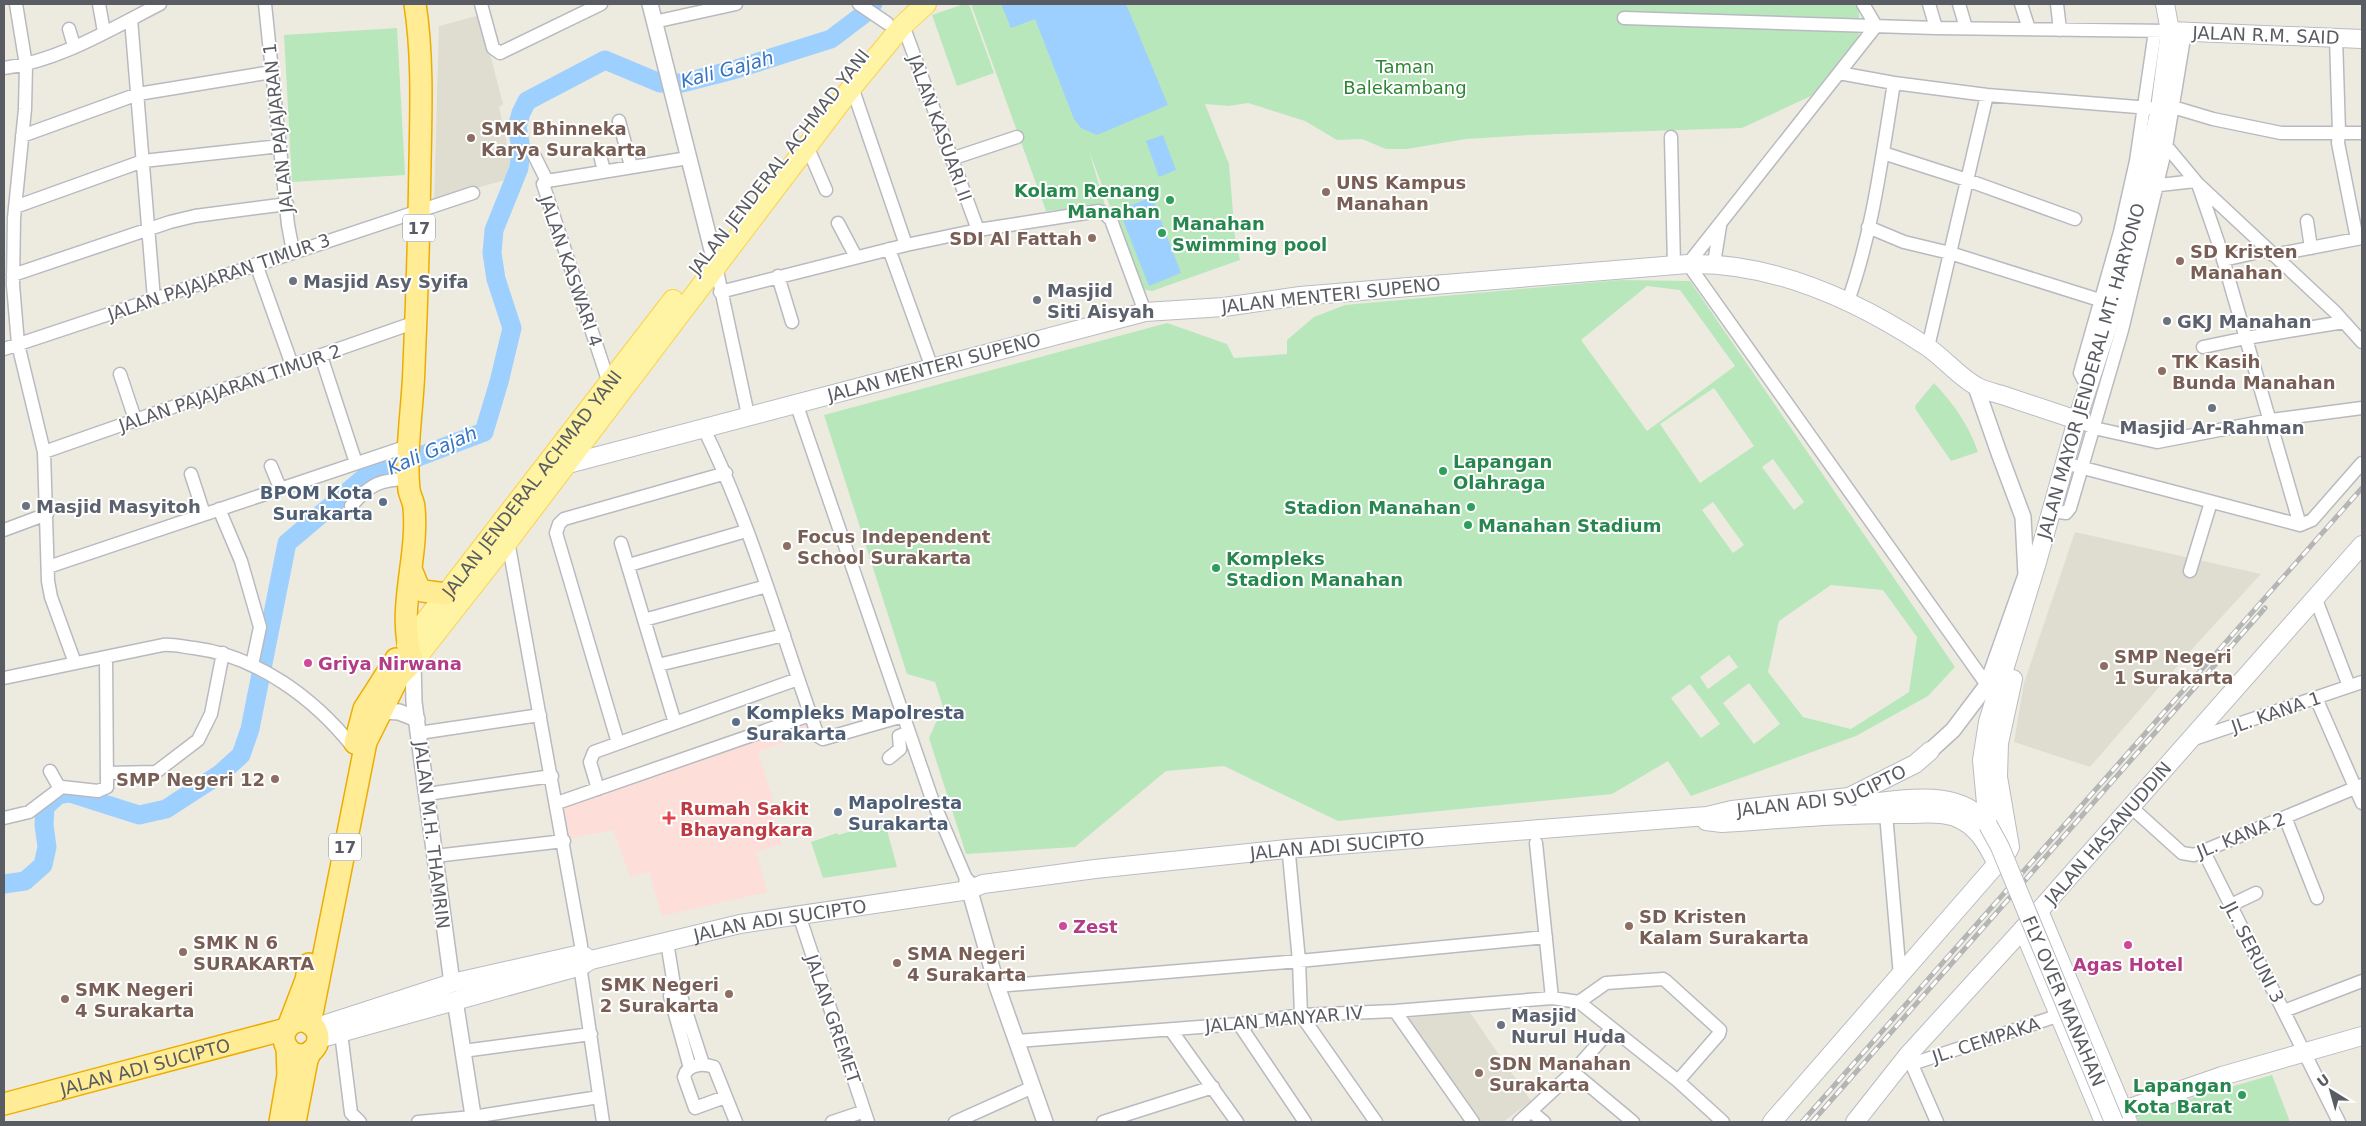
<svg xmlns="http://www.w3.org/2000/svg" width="2366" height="1126" viewBox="0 0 2366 1126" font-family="'DejaVu Sans',sans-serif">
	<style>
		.education { fill: #dfddd0 }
		.medical { fill: #fdded9 }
		.green { fill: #b9e7bc; fill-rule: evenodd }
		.water { fill: #9ed0ff }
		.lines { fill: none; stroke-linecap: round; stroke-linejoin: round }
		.river { stroke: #9ed0ff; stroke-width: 19 }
		.minor-casing { stroke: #b8bac0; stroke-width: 15 }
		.tertiary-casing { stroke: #b8bac0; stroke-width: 18 }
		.secondary-casing { stroke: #b9bcc3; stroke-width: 20 }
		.primary-casing { stroke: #fcd24a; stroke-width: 22 }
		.trunk-casing { stroke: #edad00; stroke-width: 24 }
		.minor { stroke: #fff; stroke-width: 12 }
		.tertiary { stroke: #fff; stroke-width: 15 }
		.secondary { stroke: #fff; stroke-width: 18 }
		.primary { stroke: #fff4a3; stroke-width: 20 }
		.trunk { stroke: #ffec94; stroke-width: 21 }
		.rail-casing { stroke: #b4b5b5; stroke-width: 5 }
		.rail { stroke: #fff; stroke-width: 3; stroke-dasharray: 9; stroke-linecap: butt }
		.secondary-bridge-casing { stroke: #b9bcc3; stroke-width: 20; stroke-linecap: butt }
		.secondary-bridge { stroke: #fff; stroke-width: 18 }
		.education-dot { fill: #8d6e63; stroke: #fff; stroke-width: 2 }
		.leisure-dot { fill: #2e9e5b; stroke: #fff; stroke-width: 2 }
		.worship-dot { fill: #6b7280; stroke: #fff; stroke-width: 2 }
		.service-dot { fill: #5c6f8a; stroke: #fff; stroke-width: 2 }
		.hotel-dot { fill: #d1479c; stroke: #fff; stroke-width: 2 }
		.health-dot { fill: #e0444e; stroke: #fff; stroke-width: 2 }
		.labels { text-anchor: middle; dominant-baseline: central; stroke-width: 4; stroke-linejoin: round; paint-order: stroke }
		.shield { fill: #fff; stroke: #8b8d91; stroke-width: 1 }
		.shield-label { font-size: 16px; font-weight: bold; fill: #595c62 }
		.street-label { font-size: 18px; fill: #595c62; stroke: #fff }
		.park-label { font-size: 18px; fill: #2e8535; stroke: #fff }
		.education-label { font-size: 18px; font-weight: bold; fill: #785e54; stroke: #fff; text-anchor: start }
		.leisure-label { font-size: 18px; font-weight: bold; fill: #27864d; stroke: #fff; text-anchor: start }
		.worship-label { font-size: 18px; font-weight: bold; fill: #5b616d; stroke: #fff; text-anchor: start }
		.service-label { font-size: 18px; font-weight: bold; fill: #4e5e75; stroke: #fff; text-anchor: start }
		.hotel-label { font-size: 18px; font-weight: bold; fill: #b23c85; stroke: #fff; text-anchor: start }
		.health-label { font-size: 18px; font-weight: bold; fill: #be3a42; stroke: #fff; text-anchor: start }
		.water-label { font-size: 19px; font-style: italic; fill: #3674c2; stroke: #fff }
	</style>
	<rect width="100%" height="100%" fill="#edebe0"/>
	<path class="education" d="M480,15L503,104L499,107L512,169L509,179L476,188L434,206L439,26Z
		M2075,532L2261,574L2192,649L2090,767L2014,742L2024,683Z
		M1469,1011L1531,1101L1503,1122H1480L1408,1018Z"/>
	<path class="medical" d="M807,720L811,733L758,752L774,803L769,806L782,844L756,852L767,892L662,916L649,872L630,877L613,830L568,839L563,807Z"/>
	<path class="green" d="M964,4H969L994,73L957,86L932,15Z
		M971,4H1856L1859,8V40L1811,96L1742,128L1529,135L1466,139L1407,149H1386L1362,139L1337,140L1305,121L1248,103L1229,106L1205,104L1229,164L1235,237L1240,260L1152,291L1141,289L1089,151L1105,205L1046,211Z
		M397,28L405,175L292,182L284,35Z
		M1620,280L1690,281L1955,667L1928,696L1856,736L1691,796L1668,761L1612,794L1338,821L1224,766L1166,771L1075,847L966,854L929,738L943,707L935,682L907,674L824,415L1167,323L1227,344L1234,358L1287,354V340L1314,317L1345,305ZM1647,286L1680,290L1735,366L1647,431L1581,340ZM1714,388L1754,446L1700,483L1660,424ZM1773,459L1804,502L1794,510L1762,467ZM1713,502L1744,545L1733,553L1702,510ZM1831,585L1883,590L1917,637L1909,692L1851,729L1803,717L1768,672L1779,621ZM1729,655L1738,667L1708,689L1700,677ZM1749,683L1780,724L1754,744L1723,703ZM1690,684L1720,724L1701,738L1671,698Z
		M1934,383C1953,403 1969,425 1978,452L1951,461L1916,410L1915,406Z
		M884,819L897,867L823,878L811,842L837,833L838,835L855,830V828Z
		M2272,1075L2290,1122H2139L2136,1114Z"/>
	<path class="water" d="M1001,4H1126L1168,105L1097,135L1081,128L1074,119L1035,19L1011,28Z
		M1163,135L1176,170L1159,177L1146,141Z
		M1152,197L1181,273L1149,286L1119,210Z"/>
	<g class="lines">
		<path class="river" d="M4,884L25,881L43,865L47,847L44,825L45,807L58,795L70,793L139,815L166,809L220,774L241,755L250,729L287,543L365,477L484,432L499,382L512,328L496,279L492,253L494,230L519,168L521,148L517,127L521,113L527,101L605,60L660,83H682L733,70L831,39L864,14L873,4"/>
		<defs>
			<path id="minor" d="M16,4L26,65L25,109L14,218L13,285L18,344L44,452L48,581L51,597L75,663
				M99,4L104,32
				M265,4L288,225L293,251
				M481,4L493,48L500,53L601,4
				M859,4L887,23
				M1863,4L1876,26
				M1929,4L1936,28
				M1959,4L1966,28
				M2021,4L2029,29
				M2057,4L2060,30
				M1624,18L1936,28L2170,31
				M131,19L154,299
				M654,22L736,4
				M903,25L978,230
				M1876,26L1688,264L1987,685
				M69,29L74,46
				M2336,38L2339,132L2338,143L2357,239
				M4,68C59,61 111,29 160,4
				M1839,73L1894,83L1987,95L2150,108
				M852,87L906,245
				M2166,105L2213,119L2281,133H2362
				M619,121L631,166
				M22,136L138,94L272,72
				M1671,137L1674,265
				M2163,142L2198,184L2335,312L2362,342
				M807,146L826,190
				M599,151L604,171
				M1883,153L1967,180L2075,219
				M534,155L547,181
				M951,159L1017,137
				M2198,184L2218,242L2300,525
				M2151,186L2195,181
				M15,207L143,161L280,146
				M2307,221L2311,248
				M838,223L856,257
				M1868,227L1904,242L1950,253L2109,303
				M889,249L932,368
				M2273,255L2362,238
				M2223,260L2268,250
				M1714,263L1720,226
				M256,264L292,365
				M716,266L748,415
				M13,275L170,222L195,216L287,204
				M778,276L792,322
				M720,292L906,245L978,230L1099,211L1104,213L1111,220L1145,312
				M1848,301C1873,231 1882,156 1894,83
				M1928,347L1987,95
				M2203,347L2246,338L2344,322
				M4,349L473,193
				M321,356L356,463
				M120,374L136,422
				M609,383L543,184L547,181L688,158
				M2090,385L2083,379L2080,373L2120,232L2136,161L2155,31
				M796,403L932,799L967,881
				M2077,420L2094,428L2157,442L2271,420L2362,408
				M704,429C752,527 781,633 818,736L823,739L903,716
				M44,452L416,322
				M2072,465L2300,525L2312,520L2362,463
				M271,466L280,488
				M191,474L204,514
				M351,506C370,484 381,479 409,479
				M219,509L241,561L260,627L252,665
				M2052,511L2066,513L2070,508L2122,330L2166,147L2185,32
				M4,530L47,514
				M508,541L581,945V972L603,1122
				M621,543L675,723
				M629,565L746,531
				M48,567L408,446
				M2190,571L2211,502
				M2315,597L2349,686
				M644,620L767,586
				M658,665L784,635
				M4,678L163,645C174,644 183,647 194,648C257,656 314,698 353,747
				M2316,698L2362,803
				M419,733L540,715
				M2191,740L2362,682
				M618,743L556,533L559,524L564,519L726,473
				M889,758L900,749L899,736L909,732
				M50,771L59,787
				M107,773L156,772L198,740L211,714L223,653
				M598,789L590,762L594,752L798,679
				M427,794L552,776
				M557,803L810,715
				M2131,807L2182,853L2194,855L2362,785
				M1886,814L1900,976
				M2285,817L2317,898
				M4,818L29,812L62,787L98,791L107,787L106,657
				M1536,843L1552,998
				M2204,852L2339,1122
				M1289,855L1299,961L1301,1015L1376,1122
				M435,856L564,841
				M2231,905L2256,893
				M799,915L868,1122
				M667,942L674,985L680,993L703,1064
				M674,985L670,996L690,1068
				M997,986L1299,961L1546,937
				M1579,1002L1606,983L1663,979L1666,981L1720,1030L1719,1034L1678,1081
				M1395,1011L1473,1122
				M2284,1011L2362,981
				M1239,1024L1305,1122
				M341,1033L351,1113L360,1122
				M1173,1033L1237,1122
				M1017,1041L1239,1024L1301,1015L1395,1011L1552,998L1579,1002L1678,1081L1723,1122
				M463,1051L591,1034
				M1909,1058L1937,1122
				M1912,1064L2060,1015
				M1573,1072L1633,1122
				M725,1097L695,1108L684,1077C687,1064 703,1063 714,1067L736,1122
				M1532,1112L1544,1122
				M418,1122L473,1117L599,1097
				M832,1122L862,1112
				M955,1122L1033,1087
				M1103,1122L1213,1087
				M1519,1122L1573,1072L1611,1029"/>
			<path id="tertiary" d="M650,4L712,250
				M413,662L414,702L452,983
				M382,711L399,712L417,719
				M1930,751L1953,730L1987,685L2026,575L2023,517L1999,453L1976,387
				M967,881L997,986L1045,1122
				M455,1000L474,1122"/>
			<g id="secondary">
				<path d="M2170,31L2362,39"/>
				<path d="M560,464L564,465L1145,312L1224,307L1300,296L1688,264C1773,262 1856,300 1926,346C1943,357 1958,376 1976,386C1984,391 1996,393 2005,396C2029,404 2053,412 2077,420"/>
				<path d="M1865,803C1907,800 1959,787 1988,825"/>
				<path d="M1706,821L1722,823C1783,819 1845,813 1906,814C1921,814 1940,811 1955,817C1977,825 1987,844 1997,864"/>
				<path d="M1988,825L1982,760L1988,722L2037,562L2077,420L2108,325L2143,188L2160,109L2170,31L2165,4"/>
				<path d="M2039,911L2128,1122"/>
				<path d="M2023,929L2104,1122"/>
				<path d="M314,1028L452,983L581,954L591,960"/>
				<path id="s1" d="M318,1039L581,966L591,960L740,924L969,890L983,884L1095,869L1287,849L1707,816L1732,810L1849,797L1915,764L1930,751"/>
				<path d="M2124,1110L2222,1076L2362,1036"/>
				<path d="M1772,1122L2008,851L2010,847L1998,777L1999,743L2013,679"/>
				<path d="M1855,1122L1908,1055L2023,929L2362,545"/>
			</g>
			<g id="primary">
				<path id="s2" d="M407,645L673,300"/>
				<path d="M413,662L508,541L852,87L903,25L926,4"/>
			</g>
			<g id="trunk">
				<path d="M411,569L418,586L423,591L446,594"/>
				<path d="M355,743L364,709L396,659"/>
				<circle cx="301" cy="1038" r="17"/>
				<path d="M310,1024L366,742L399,676L413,662C395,613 419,559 414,508C414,502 410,496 409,490C405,449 413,407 414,366C417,298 419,230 420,162C421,109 423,56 415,4"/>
				<path d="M288,1027L306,980L309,964"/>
				<path id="s3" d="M4,1104L286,1029"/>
				<path d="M280,1122L288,1075L287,1047"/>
				<path d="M295,1122L307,1060L311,1051"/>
			</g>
		</defs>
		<use href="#minor" class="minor-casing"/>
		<use href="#tertiary" class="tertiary-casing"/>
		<use href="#secondary" class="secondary-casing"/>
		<use href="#primary" class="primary-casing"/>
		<use href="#trunk" class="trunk-casing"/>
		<use href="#minor" class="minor"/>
		<use href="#tertiary" class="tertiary"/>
		<use href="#secondary" class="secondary"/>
		<use href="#primary" class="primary"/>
		<use href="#trunk" class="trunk"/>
		<defs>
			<path id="rail" d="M1802,1122L2362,488
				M1812,1122L2265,608"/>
		</defs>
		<use href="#rail" class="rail-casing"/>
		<use href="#rail" class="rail"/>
		<defs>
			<path id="secondary-bridge" d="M1988,825L2000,847L2114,1122"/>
		</defs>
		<use href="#secondary-bridge" class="secondary-bridge-casing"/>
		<use href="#secondary-bridge" class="secondary-bridge"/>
	</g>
	<g class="education-dot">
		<circle cx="471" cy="138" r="5"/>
		<circle cx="1326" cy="192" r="5"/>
		<circle cx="1092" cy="238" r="5"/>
		<circle cx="2180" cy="261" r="5"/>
		<circle cx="2162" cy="371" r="5"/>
		<circle cx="787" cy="546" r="5"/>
		<circle cx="2104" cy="666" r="5"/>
		<circle cx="275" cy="779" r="5"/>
		<circle cx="1629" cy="926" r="5"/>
		<circle cx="183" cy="952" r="5"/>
		<circle cx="897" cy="963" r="5"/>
		<circle cx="729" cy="994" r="5"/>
		<circle cx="65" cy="999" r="5"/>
		<circle cx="1479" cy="1073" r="5"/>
	</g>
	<g class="leisure-dot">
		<circle cx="1170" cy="200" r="5"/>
		<circle cx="1162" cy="233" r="5"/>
		<circle cx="1443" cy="471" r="5"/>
		<circle cx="1471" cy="507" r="5"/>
		<circle cx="1468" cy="525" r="5"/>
		<circle cx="1216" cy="568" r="5"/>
		<circle cx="2242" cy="1095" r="5"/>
	</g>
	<g class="worship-dot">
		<circle cx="293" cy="281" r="5"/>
		<circle cx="1037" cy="300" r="5"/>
		<circle cx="2167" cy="321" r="5"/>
		<circle cx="2212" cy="408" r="5"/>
		<circle cx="26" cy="506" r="5"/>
		<circle cx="1501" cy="1025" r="5"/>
	</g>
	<g class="service-dot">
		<circle cx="383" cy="502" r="5"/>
		<circle cx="736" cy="722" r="5"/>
		<circle cx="838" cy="812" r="5"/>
	</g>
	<g class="hotel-dot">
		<circle cx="308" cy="663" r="5"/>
		<circle cx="1063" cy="926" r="5"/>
		<circle cx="2128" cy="945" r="5"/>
	</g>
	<path class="health-dot" d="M666.5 810.5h5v5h5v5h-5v5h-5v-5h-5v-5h5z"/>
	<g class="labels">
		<g class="shield">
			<rect x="403" y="214.5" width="32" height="27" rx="4"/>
			<rect x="329" y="833.5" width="32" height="27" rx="4"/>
		</g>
		<g class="shield-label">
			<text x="419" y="228">17</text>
			<text x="345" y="847">17</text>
		</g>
		<g class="street-label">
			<text transform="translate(2266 35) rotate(2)">JALAN R.M. SAID</text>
			<text transform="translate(278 128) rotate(-96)">JALAN PAJAJARAN 1</text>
			<text transform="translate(940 128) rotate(70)">JALAN KASUARI II</text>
			<text transform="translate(779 162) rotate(-52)">JALAN JENDERAL ACHMAD YANI</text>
			<text transform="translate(571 271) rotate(71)">JALAN KASWARI 4</text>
			<text transform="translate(219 277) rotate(-19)">JALAN PAJAJARAN TIMUR 3</text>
			<text transform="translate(1331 295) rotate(-6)">JALAN MENTERI SUPENO</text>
			<text transform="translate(934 367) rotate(-15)">JALAN MENTERI SUPENO</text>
			<text transform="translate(2091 371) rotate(-74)">JALAN MAYOR JENDERAL MT. HARYONO</text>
			<text transform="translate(230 388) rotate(-19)">JALAN PAJAJARAN TIMUR 2</text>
			<text stroke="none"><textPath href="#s2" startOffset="204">JALAN JENDERAL ACHMAD YANI</textPath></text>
			<text transform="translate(2276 712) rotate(-19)">JL. KANA 1</text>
			<text stroke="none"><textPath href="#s1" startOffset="1530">JALAN ADI SUCIPTO</textPath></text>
			<text transform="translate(2108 833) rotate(-49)">JALAN HASANUDDIN</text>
			<text transform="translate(432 835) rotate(83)">JALAN M.H. THAMRIN</text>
			<text transform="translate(2241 835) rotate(-22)">JL. KANA 2</text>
			<text stroke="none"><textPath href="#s1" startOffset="1041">JALAN ADI SUCIPTO</textPath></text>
			<text stroke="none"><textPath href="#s1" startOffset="478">JALAN ADI SUCIPTO</textPath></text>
			<text transform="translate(2254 952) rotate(63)">JL. SERUNI 3</text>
			<text transform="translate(2064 1001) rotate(67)">FLY OVER MANAHAN</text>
			<text transform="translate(833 1019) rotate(71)">JALAN GREMET</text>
			<text transform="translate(1284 1019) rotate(-5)">JALAN MANYAR IV</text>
			<text transform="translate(1986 1040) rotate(-18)">JL. CEMPAKA</text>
			<text stroke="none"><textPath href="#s3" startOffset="146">JALAN ADI SUCIPTO</textPath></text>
		</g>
		<g class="park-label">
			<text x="1405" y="66">Taman<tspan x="1405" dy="21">Balekambang</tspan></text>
		</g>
		<g class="education-label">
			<text x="481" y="128">SMK Bhinneka<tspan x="481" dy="21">Karya Surakarta</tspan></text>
			<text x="1336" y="182">UNS Kampus<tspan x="1336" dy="21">Manahan</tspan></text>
			<text x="1082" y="238" text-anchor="end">SDI Al Fattah</text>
			<text x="2190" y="251">SD Kristen<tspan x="2190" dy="21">Manahan</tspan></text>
			<text x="2172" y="361">TK Kasih<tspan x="2172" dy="21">Bunda Manahan</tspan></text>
			<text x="797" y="536">Focus Independent<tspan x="797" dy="21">School Surakarta</tspan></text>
			<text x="2114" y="656">SMP Negeri<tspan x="2114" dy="21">1 Surakarta</tspan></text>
			<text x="265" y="779" text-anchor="end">SMP Negeri 12</text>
			<text x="1639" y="916">SD Kristen<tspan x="1639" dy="21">Kalam Surakarta</tspan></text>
			<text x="193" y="942">SMK N 6<tspan x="193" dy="21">SURAKARTA</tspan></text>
			<text x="907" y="953">SMA Negeri<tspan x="907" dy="21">4 Surakarta</tspan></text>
			<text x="719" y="984" text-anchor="end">SMK Negeri<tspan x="719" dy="21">2 Surakarta</tspan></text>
			<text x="75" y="989">SMK Negeri<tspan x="75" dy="21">4 Surakarta</tspan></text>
			<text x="1489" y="1063">SDN Manahan<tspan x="1489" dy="21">Surakarta</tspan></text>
		</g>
		<g class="leisure-label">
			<text x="1160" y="190" text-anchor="end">Kolam Renang<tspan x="1160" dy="21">Manahan</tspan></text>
			<text x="1172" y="223">Manahan<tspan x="1172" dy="21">Swimming pool</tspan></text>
			<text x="1453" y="461">Lapangan<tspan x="1453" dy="21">Olahraga</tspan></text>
			<text x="1461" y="507" text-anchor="end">Stadion Manahan</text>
			<text x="1478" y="525">Manahan Stadium</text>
			<text x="1226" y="558">Kompleks<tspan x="1226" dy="21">Stadion Manahan</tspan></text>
			<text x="2232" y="1085" text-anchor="end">Lapangan<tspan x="2232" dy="21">Kota Barat</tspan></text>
		</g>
		<g class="worship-label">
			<text x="303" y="281">Masjid Asy Syifa</text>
			<text x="1047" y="290">Masjid<tspan x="1047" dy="21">Siti Aisyah</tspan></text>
			<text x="2177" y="321">GKJ Manahan</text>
			<text x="2212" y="427" text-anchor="middle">Masjid Ar-Rahman</text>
			<text x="36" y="506">Masjid Masyitoh</text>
			<text x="1511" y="1015">Masjid<tspan x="1511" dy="21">Nurul Huda</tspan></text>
		</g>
		<g class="service-label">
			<text x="373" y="492" text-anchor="end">BPOM Kota<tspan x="373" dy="21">Surakarta</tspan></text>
			<text x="746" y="712">Kompleks Mapolresta<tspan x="746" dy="21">Surakarta</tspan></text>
			<text x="848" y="802">Mapolresta<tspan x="848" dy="21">Surakarta</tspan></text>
		</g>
		<g class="hotel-label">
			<text x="318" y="663">Griya Nirwana</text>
			<text x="1073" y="926">Zest</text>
			<text x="2128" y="964" text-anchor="middle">Agas Hotel</text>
		</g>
		<g class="health-label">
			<text x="680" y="808">Rumah Sakit<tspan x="680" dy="21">Bhayangkara</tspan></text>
		</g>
		<g class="water-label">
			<text transform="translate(727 69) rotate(-15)">Kali Gajah</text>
			<text transform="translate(432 450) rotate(-23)">Kali Gajah</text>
		</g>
	</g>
	<rect width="2366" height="1126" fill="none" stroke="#595c62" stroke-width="10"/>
	<g transform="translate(2331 1091) rotate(323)" stroke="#ffffff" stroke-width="4" paint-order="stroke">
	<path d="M0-4L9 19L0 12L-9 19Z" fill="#595c62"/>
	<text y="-8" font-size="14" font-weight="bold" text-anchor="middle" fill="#595c62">U</text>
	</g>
</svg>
